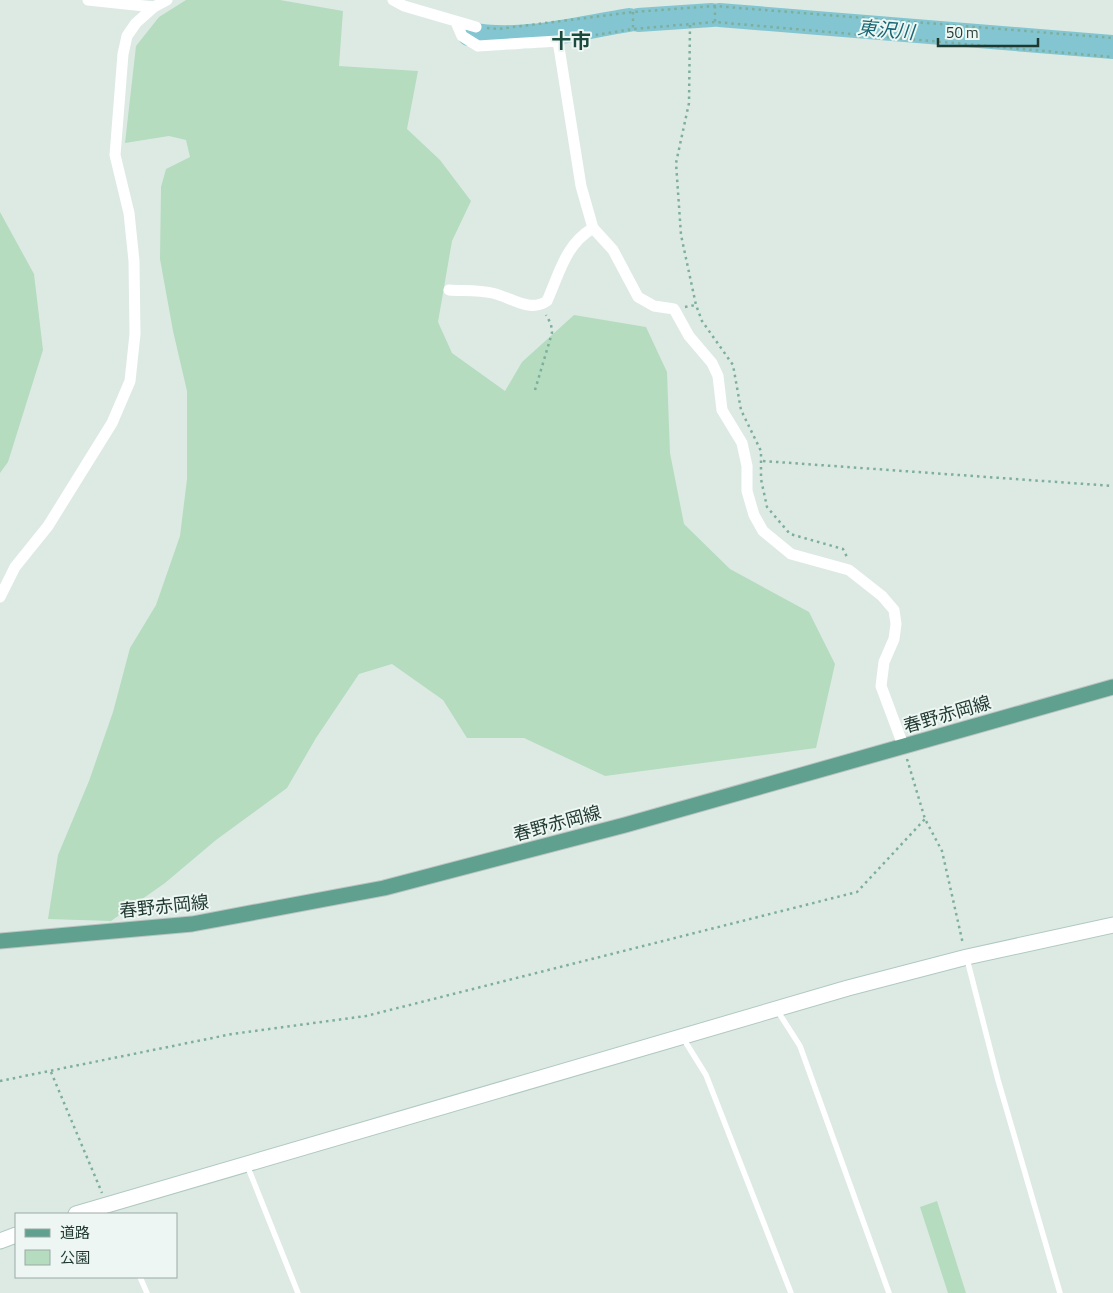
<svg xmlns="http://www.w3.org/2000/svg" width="1113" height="1293" viewBox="0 0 1113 1293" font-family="'Titillium Web','Noto Sans JP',sans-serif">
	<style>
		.green { fill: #b5dcbf }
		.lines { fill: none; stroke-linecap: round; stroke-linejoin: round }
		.river { stroke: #83c6d1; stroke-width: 24 }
		.secondary-casing { stroke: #b0c9c0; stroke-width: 17 }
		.primary-casing { stroke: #bcc4c1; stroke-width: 17 }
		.path { stroke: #7dae9e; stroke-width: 2.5; stroke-dasharray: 2.5 4; stroke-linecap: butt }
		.lane { stroke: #fff; stroke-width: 5.5 }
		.street { stroke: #fff; stroke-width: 11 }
		.secondary { stroke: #fff; stroke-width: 15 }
		.primary { stroke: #60a08f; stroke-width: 15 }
		.labels { text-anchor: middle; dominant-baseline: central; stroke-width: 4; stroke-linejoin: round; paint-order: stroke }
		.street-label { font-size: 18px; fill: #1f3931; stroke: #edf6f2 }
		.water-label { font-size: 19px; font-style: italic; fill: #186775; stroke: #edf6f2 }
		.quarter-label { font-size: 20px; font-weight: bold; fill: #1b4b3f; stroke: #edf6f2 }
	</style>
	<rect width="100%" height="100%" fill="#ddeae4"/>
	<path class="green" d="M186,0H280L343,11L339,66L418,71L407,129L440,160L471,201L452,241L438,322L452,353L505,391L522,362L574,315L646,327L667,372L670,453L684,524L730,569L809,612L835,664L816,748L605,776L524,738H467L443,700L392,664L359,674L316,738L287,788L216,840L165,883L111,921L48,919L58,855L89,781L113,712L130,648L156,605L180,536L187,479V391L173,331L160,259L161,187L166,169L190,157L186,140L169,136L125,143L136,46L159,17Z
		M0,212L34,274L43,350L8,462L0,473Z
		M937,1201L966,1293H948L920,1207Z"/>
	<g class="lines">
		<path class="river" d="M719,15L1113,47
			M638,20L712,15
			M469,34C521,44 578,28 629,20"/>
		<defs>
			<path id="secondary" d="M76,1214L848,988L967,957L1113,925
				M0,1241L16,1235"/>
			<path id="primary" d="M0,941L192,924L384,888L625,825L1113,687"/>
		</defs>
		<use href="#secondary" class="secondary-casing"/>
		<use href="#primary" class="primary-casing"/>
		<path class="path" d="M715,6V22
			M633,12V29
			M690,25L689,103L676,163L681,235L696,305L702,321L733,365L741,410L761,451V479L767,507L790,534L843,549L847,557
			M487,28L498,29L633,12L715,6L1113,38
			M570,39L633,29L715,22L1113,57
			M685,307L696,305
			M535,390L552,333L551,324L546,315
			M763,461L1113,486
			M907,759L925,819L942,851L963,944
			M51,1072L102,1193
			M0,1081L232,1034L366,1016L857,892L925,819"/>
		<path class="lane" d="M967,959L998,1080L1060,1293
			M777,1010L800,1046L889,1293
			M683,1038L706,1075L791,1293
			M247,1165L298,1293
			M140,1277L147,1293"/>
		<path class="street" d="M88,0L154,7
			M393,0L404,6L476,27
			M456,22L462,36L478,46L558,41L581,186L593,228L613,250L638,297L654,306L674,309L689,336L712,363L718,376L722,410L742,443L747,466V491L754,515L763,531L791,554L849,570L882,596L894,610L896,624L894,639L884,662L881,686L903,745
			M449,290C463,291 479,290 492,293C511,297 529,313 547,301C560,272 565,245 593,228
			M0,597L15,567L48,526L112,423L130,381L135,334L134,261L129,213L115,155L123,54L127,36L136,23L154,7L167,0"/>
		<use href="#secondary" class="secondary"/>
		<use href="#primary" class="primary"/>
	</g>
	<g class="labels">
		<g class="street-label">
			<text transform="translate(947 714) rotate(-16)">春野赤岡線</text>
			<text transform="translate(557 823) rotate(-15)">春野赤岡線</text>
			<text transform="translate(164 906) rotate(-6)">春野赤岡線</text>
		</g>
		<g class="water-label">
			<text transform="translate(886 29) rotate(5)">東沢川</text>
		</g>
		<g class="quarter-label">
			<text x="571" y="40">十市</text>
		</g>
	</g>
	<rect x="15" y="1213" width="162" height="65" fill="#edf6f2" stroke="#9baaa5"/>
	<rect x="25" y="1229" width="25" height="8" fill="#60a08f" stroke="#9baaa5"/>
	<text x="60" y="1238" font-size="15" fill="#1f3931">道路</text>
	<rect x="25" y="1250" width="25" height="15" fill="#b5dcbf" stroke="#9baaa5"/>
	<text x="60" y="1263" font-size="15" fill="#1f3931">公園</text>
	<path d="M938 38v8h100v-8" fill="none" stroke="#1f3931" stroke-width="2.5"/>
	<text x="946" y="38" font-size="15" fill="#1f3931" stroke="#edf6f2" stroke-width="4" paint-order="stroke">50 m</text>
</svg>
